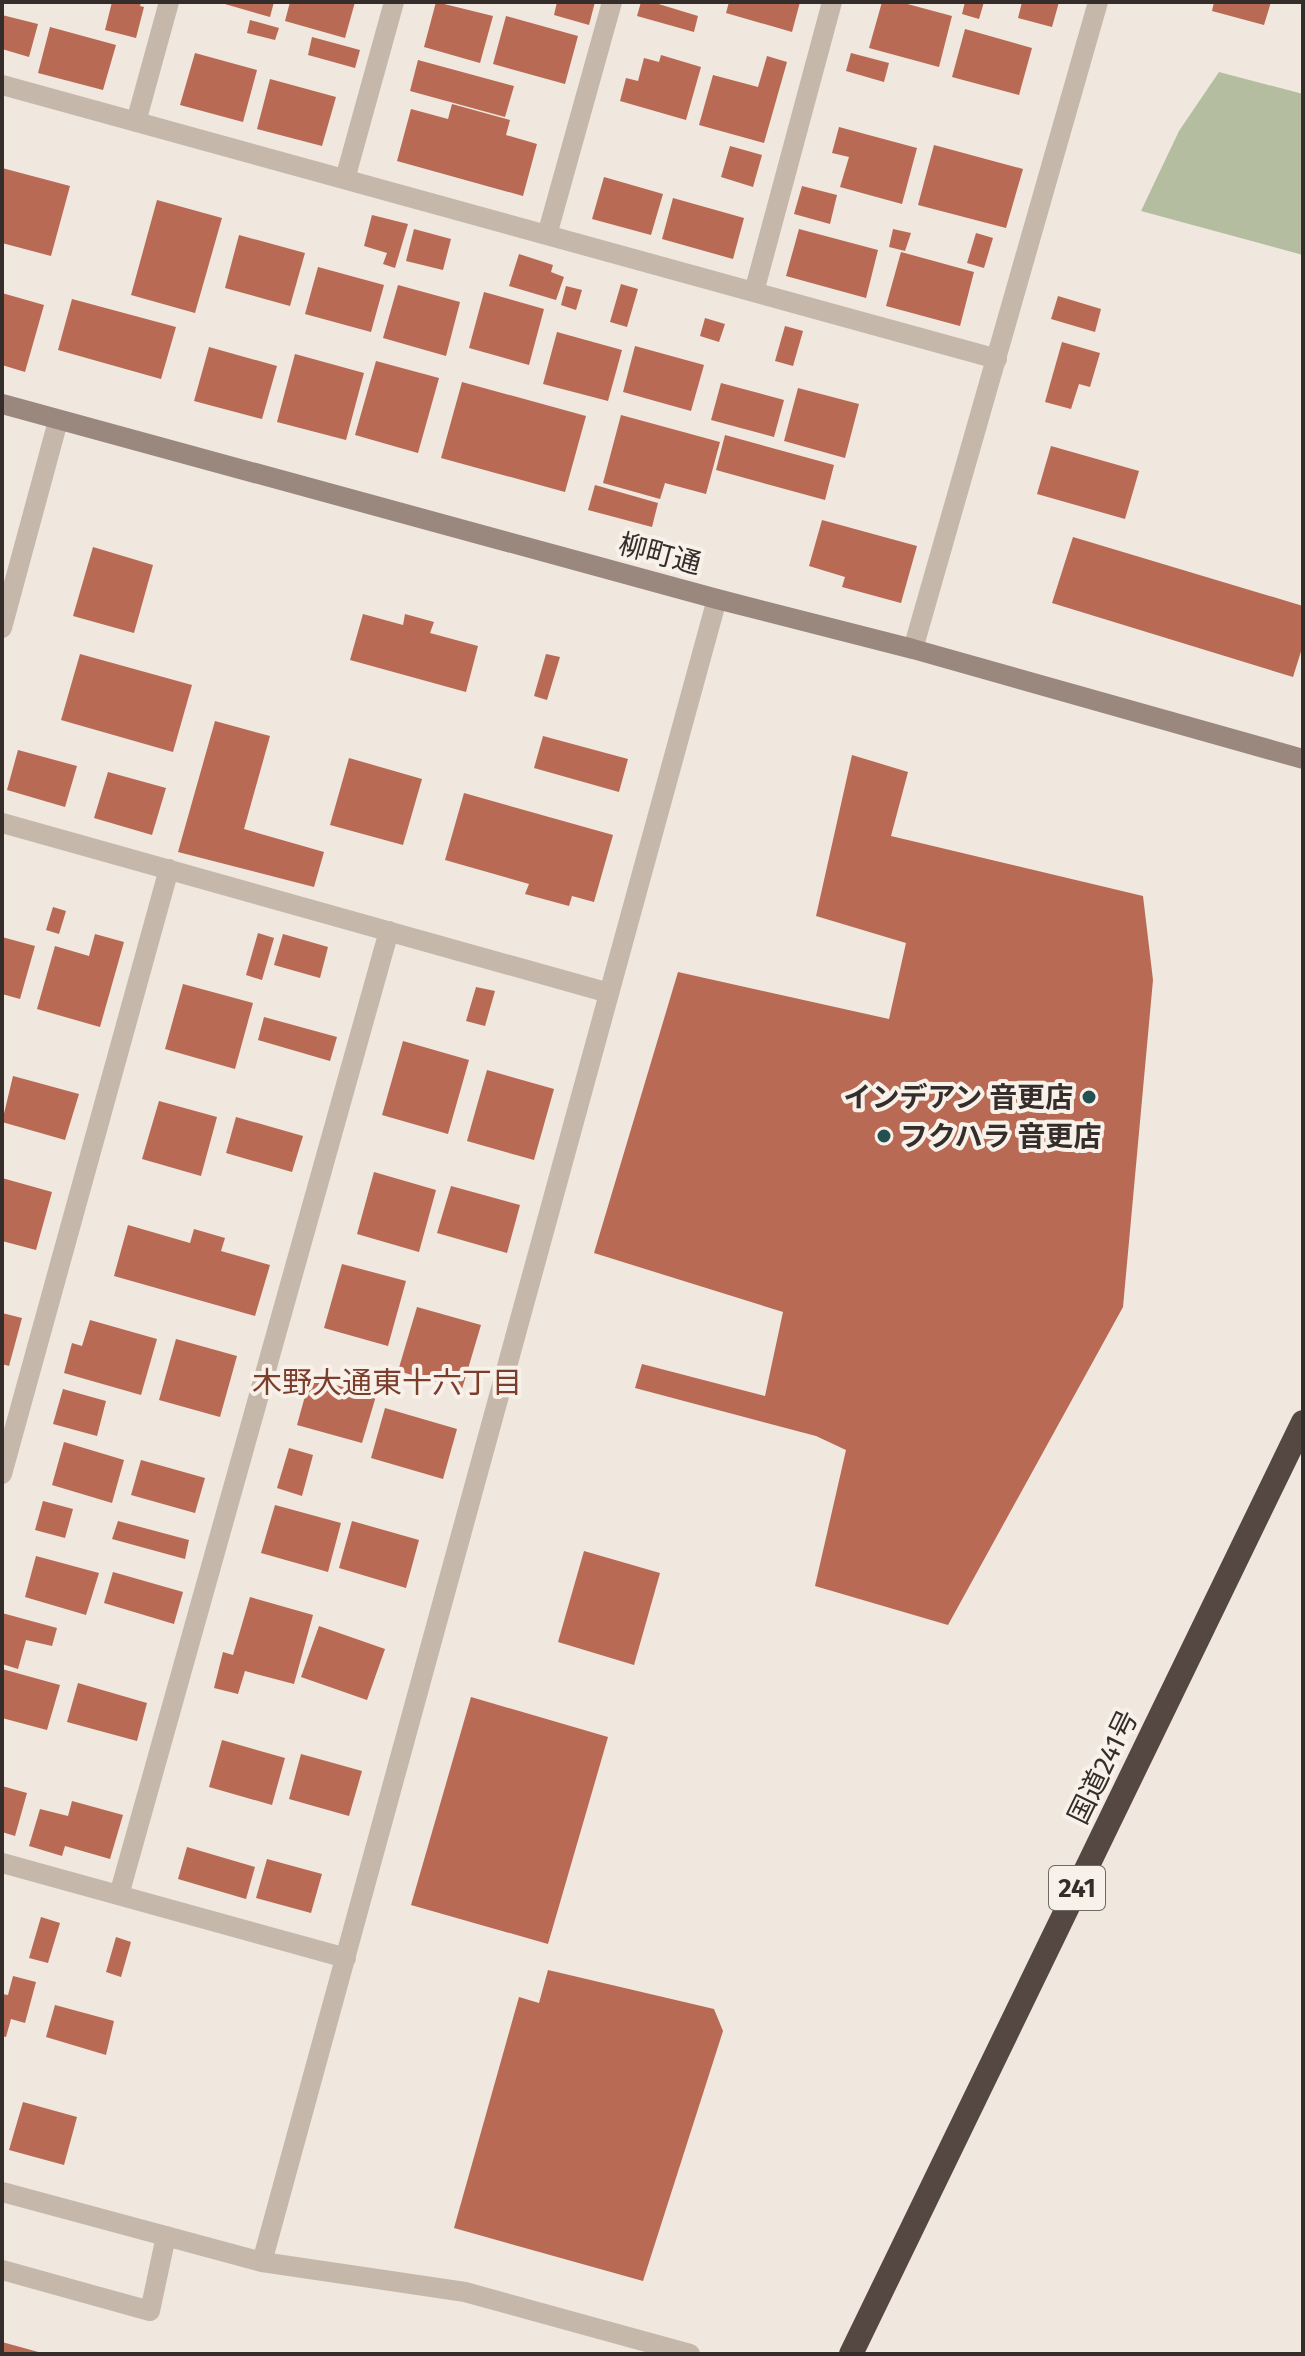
<svg xmlns="http://www.w3.org/2000/svg" width="1305" height="2356" viewBox="0 0 1305 2356" font-family="'Fira Sans','Noto Sans JP',sans-serif">
	<style>
		.green { fill: #b4bda0 }
		.building { fill: #b86a54 }
		.lines { fill: none; stroke-linecap: round; stroke-linejoin: round }
		.lane { stroke: #c6b7ab; stroke-width: 20 }
		.street { stroke: #c6b7ab; stroke-width: 20 }
		.secondary { stroke: #9a877d; stroke-width: 20 }
		.highway { stroke: #554742; stroke-width: 24 }
		.poi-dot { fill: #245052; stroke: #f8f1ea; stroke-width: 3 }
		.labels { text-anchor: middle; dominant-baseline: central; stroke-width: 8; stroke-linejoin: round; paint-order: stroke }
		.shield { fill: #f8f1ea; stroke: #706864; stroke-width: 2 }
		.shield-label { font-size: 26px; font-weight: bold; fill: #352d2a }
		.street-label { font-size: 28px; fill: #352d2a; stroke: #f8f1ea }
		.poi-label { font-size: 28px; font-weight: bold; fill: #352d2a; stroke: #f8f1ea; text-anchor: end }
		.neighbourhood-label { font-size: 30px; fill: #7b3d2c; stroke: #f8f1ea }
	</style>
	<rect width="100%" height="100%" fill="#f0e7de"/>
	<path class="green" d="M1219,72L1303,94V255L1141,211L1179,131Z"/>
	<path class="building" d="M112,2H141L140,6L144,7L136,38L105,30Z
		M218,2H274L270,17Z
		M290,2H355L345,38L285,21Z
		M436,2L493,16L480,63L424,47Z
		M557,2H595L589,25L554,15Z
		M641,2H652L698,16L694,32L637,16Z
		M729,2H800L792,32L726,13Z
		M882,2H900L952,16L939,67L869,48Z
		M965,2H984L979,19L962,14Z
		M1022,2H1059L1052,27L1018,18Z
		M1214,2H1271L1264,25L1212,11Z
		M2,15L38,24L29,57L2,49Z
		M506,16L578,36L565,84L493,64Z
		M250,20L279,28L275,40L247,33Z
		M50,27L116,45L103,90L38,73Z
		M965,29L1032,48L1019,95L952,77Z
		M312,37L360,50L355,68L308,55Z
		M195,53L257,70L243,122L180,105Z
		M851,53L889,63L884,82L846,71Z
		M661,55L701,67L686,120L620,101L626,78L638,81L644,58L659,62Z
		M767,56L787,62L764,143L699,125L713,75L758,87Z
		M418,60L514,86L505,117L410,91Z
		M270,79L336,97L322,146L257,129Z
		M452,104L510,120L506,135L537,144L523,196L397,161L411,109L448,119Z
		M839,127L917,148L902,204L840,187L849,157L832,153Z
		M934,145L1023,169L1006,228L918,205Z
		M730,146L762,155L753,187L721,177Z
		M2,168L70,186L51,256L2,243Z
		M604,177L663,194L651,235L592,219Z
		M802,186L837,195L830,224L794,214Z
		M673,198L744,218L733,259L662,239Z
		M157,200L222,218L195,313L131,295Z
		M372,215L408,224L395,268L383,264L387,253L364,246Z
		M414,229L451,239L443,270L406,261Z
		M799,229L878,250L866,298L786,276Z
		M893,229L911,233L905,251L889,247Z
		M976,233L993,238L984,268L967,263Z
		M239,235L305,253L290,306L225,288Z
		M901,252L974,272L960,326L886,306Z
		M519,254L553,265L551,272L564,277L556,300L509,286Z
		M318,267L384,285L371,332L305,314Z
		M621,284L638,289L627,327L610,322Z
		M398,285L460,302L446,356L383,338Z
		M566,286L582,290L576,310L561,305Z
		M484,292L544,309L529,365L469,348Z
		M2,293L44,305L25,372L2,365Z
		M1058,296L1101,309L1095,332L1051,319Z
		M72,299L176,327L161,379L58,350Z
		M705,318L725,324L719,342L700,336Z
		M785,326L803,331L793,366L775,361Z
		M557,332L622,350L608,401L543,384Z
		M1062,342L1100,353L1090,387L1079,384L1071,409L1045,402Z
		M635,346L704,365L691,411L623,392Z
		M209,347L277,366L262,419L194,401Z
		M295,354L364,373L346,440L277,422Z
		M376,361L439,378L418,453L355,435Z
		M462,382L586,416L565,492L441,458Z
		M721,383L784,400L774,437L711,420Z
		M798,388L859,404L845,458L784,441Z
		M621,415L720,442L706,494L665,483L660,499L603,483Z
		M725,435L834,465L825,500L716,470Z
		M1051,446L1139,471L1125,519L1037,494Z
		M595,485L658,503L652,527L588,510Z
		M822,520L917,546L901,603L842,587L845,577L809,566Z
		M1073,537L1303,606V645L1293,677L1052,603Z
		M93,547L153,565L134,633L73,616Z
		M363,614L403,625L405,614L434,622L430,633L478,646L466,692L350,660Z
		M80,654L192,685L173,752L61,720Z
		M546,654L560,657L547,700L534,696Z
		M215,721L270,736L244,829L324,852L314,887L178,852Z
		M543,736L628,759L619,792L534,768Z
		M18,750L77,766L65,807L7,790Z
		M852,755L908,772L891,836L1143,896L1153,980L1123,1307L948,1625L815,1586L846,1450L816,1436L635,1388L642,1364L765,1396L783,1312L594,1253L678,972L889,1019L906,943L816,916Z
		M349,758L422,779L403,845L330,825Z
		M108,772L166,788L152,835L94,818Z
		M464,793L613,835L594,902L572,896L569,906L525,894L529,884L445,860Z
		M53,907L66,911L59,934L46,930Z
		M258,933L274,938L262,980L246,975Z
		M95,934L124,942L100,1027L37,1009L55,946L89,956Z
		M283,934L328,947L320,978L274,965Z
		M2,937L35,946L20,999L2,994Z
		M183,984L253,1003L235,1069L165,1049Z
		M476,987L495,991L485,1026L466,1021Z
		M264,1017L337,1037L330,1061L258,1040Z
		M403,1041L469,1060L448,1134L382,1115Z
		M487,1070L554,1089L534,1160L467,1141Z
		M13,1076L79,1094L65,1140L2,1122Z
		M159,1101L217,1117L201,1176L142,1159Z
		M236,1117L303,1136L292,1172L226,1153Z
		M374,1172L436,1190L419,1252L357,1234Z
		M2,1178L52,1192L36,1250L2,1241Z
		M451,1186L520,1205L507,1253L437,1233Z
		M128,1225L190,1243L194,1229L225,1238L221,1251L270,1265L255,1316L114,1276Z
		M342,1264L406,1281L388,1346L324,1328Z
		M417,1307L481,1325L462,1389L398,1371Z
		M2,1313L22,1318L9,1366L2,1364Z
		M90,1320L157,1339L141,1395L64,1373L72,1343L82,1346Z
		M176,1339L237,1356L220,1417L159,1400Z
		M310,1378L376,1396L362,1443L297,1425Z
		M63,1389L106,1401L97,1436L53,1424Z
		M385,1408L457,1429L443,1479L371,1458Z
		M64,1442L124,1460L112,1503L52,1485Z
		M289,1448L313,1455L302,1496L277,1488Z
		M141,1460L205,1478L195,1513L131,1495Z
		M43,1501L73,1509L65,1538L35,1530Z
		M275,1505L341,1523L328,1572L261,1553Z
		M118,1521L189,1540L185,1559L112,1539Z
		M352,1521L419,1540L406,1588L339,1568Z
		M584,1551L660,1573L634,1665L558,1642Z
		M36,1556L99,1573L86,1615L25,1597Z
		M113,1572L183,1592L174,1624L104,1603Z
		M250,1597L313,1615L294,1684L245,1671L238,1694L214,1688L223,1652L233,1655Z
		M2,1613L57,1628L52,1646L26,1640L18,1669L2,1664Z
		M319,1626L385,1649L367,1700L301,1677Z
		M2,1669L60,1685L47,1730L2,1718Z
		M78,1683L147,1703L137,1741L67,1722Z
		M471,1697L608,1737L548,1944L411,1905Z
		M222,1740L285,1758L272,1805L209,1787Z
		M301,1754L362,1771L349,1816L289,1799Z
		M2,1786L27,1793L15,1836L2,1832Z
		M72,1801L123,1815L110,1859L65,1846L62,1856L29,1846L40,1809L68,1816Z
		M187,1847L255,1867L246,1899L178,1879Z
		M267,1859L322,1874L311,1913L256,1898Z
		M41,1917L60,1923L48,1963L29,1958Z
		M116,1937L131,1942L121,1977L106,1972Z
		M548,1970L714,2009L723,2031L643,2281L454,2228L519,1997L539,2003Z
		M13,1976L36,1982L25,2023L11,2019L6,2037L2,2036V1994L8,1995Z
		M55,2005L114,2021L106,2055L46,2037Z
		M23,2102L77,2117L64,2165L9,2150Z
		M2,2342L42,2353V2354H2Z"/>
	<g class="lines">
		<path class="lane" d="M2,2270L150,2311L166,2236"/>
		<path class="street" d="M2,85L997,359
			M136,122L169,2
			M345,179L394,2
			M547,235L612,2
			M754,292L832,2
			M2,628L58,421
			M913,649L1098,2
			M2,823L609,993
			M2,1474L169,869
			M2,1863L346,1958
			M119,1895L389,931
			M2,2192L262,2262L465,2292L690,2354
			M262,2262L717,599"/>
		<path class="secondary" d="M2,404L717,599L913,649L1303,759"/>
		<path class="highway" d="M851,2354L1303,1422"/>
	</g>
	<g class="poi-dot">
		<circle cx="1089" cy="1097" r="8"/>
		<circle cx="884" cy="1136" r="8"/>
	</g>
	<g class="labels">
		<rect class="shield" x="1049" y="1866" width="56" height="44" rx="6"/>
		<g class="shield-label">
			<text x="1077" y="1888">241</text>
		</g>
		<g class="street-label">
			<text transform="translate(660 554) rotate(15)">柳町通</text>
			<text transform="translate(1103 1767) rotate(-64)">国道241号</text>
		</g>
		<g class="poi-label">
			<text x="1073" y="1097">インデアン 音更店</text>
			<text x="900" y="1136" text-anchor="start">フクハラ 音更店</text>
		</g>
		<g class="neighbourhood-label">
			<text x="387" y="1383">木野大通東十六丁目</text>
		</g>
	</g>
	<rect width="1305" height="2356" fill="none" stroke="#352d2a" stroke-width="8"/>
</svg>
